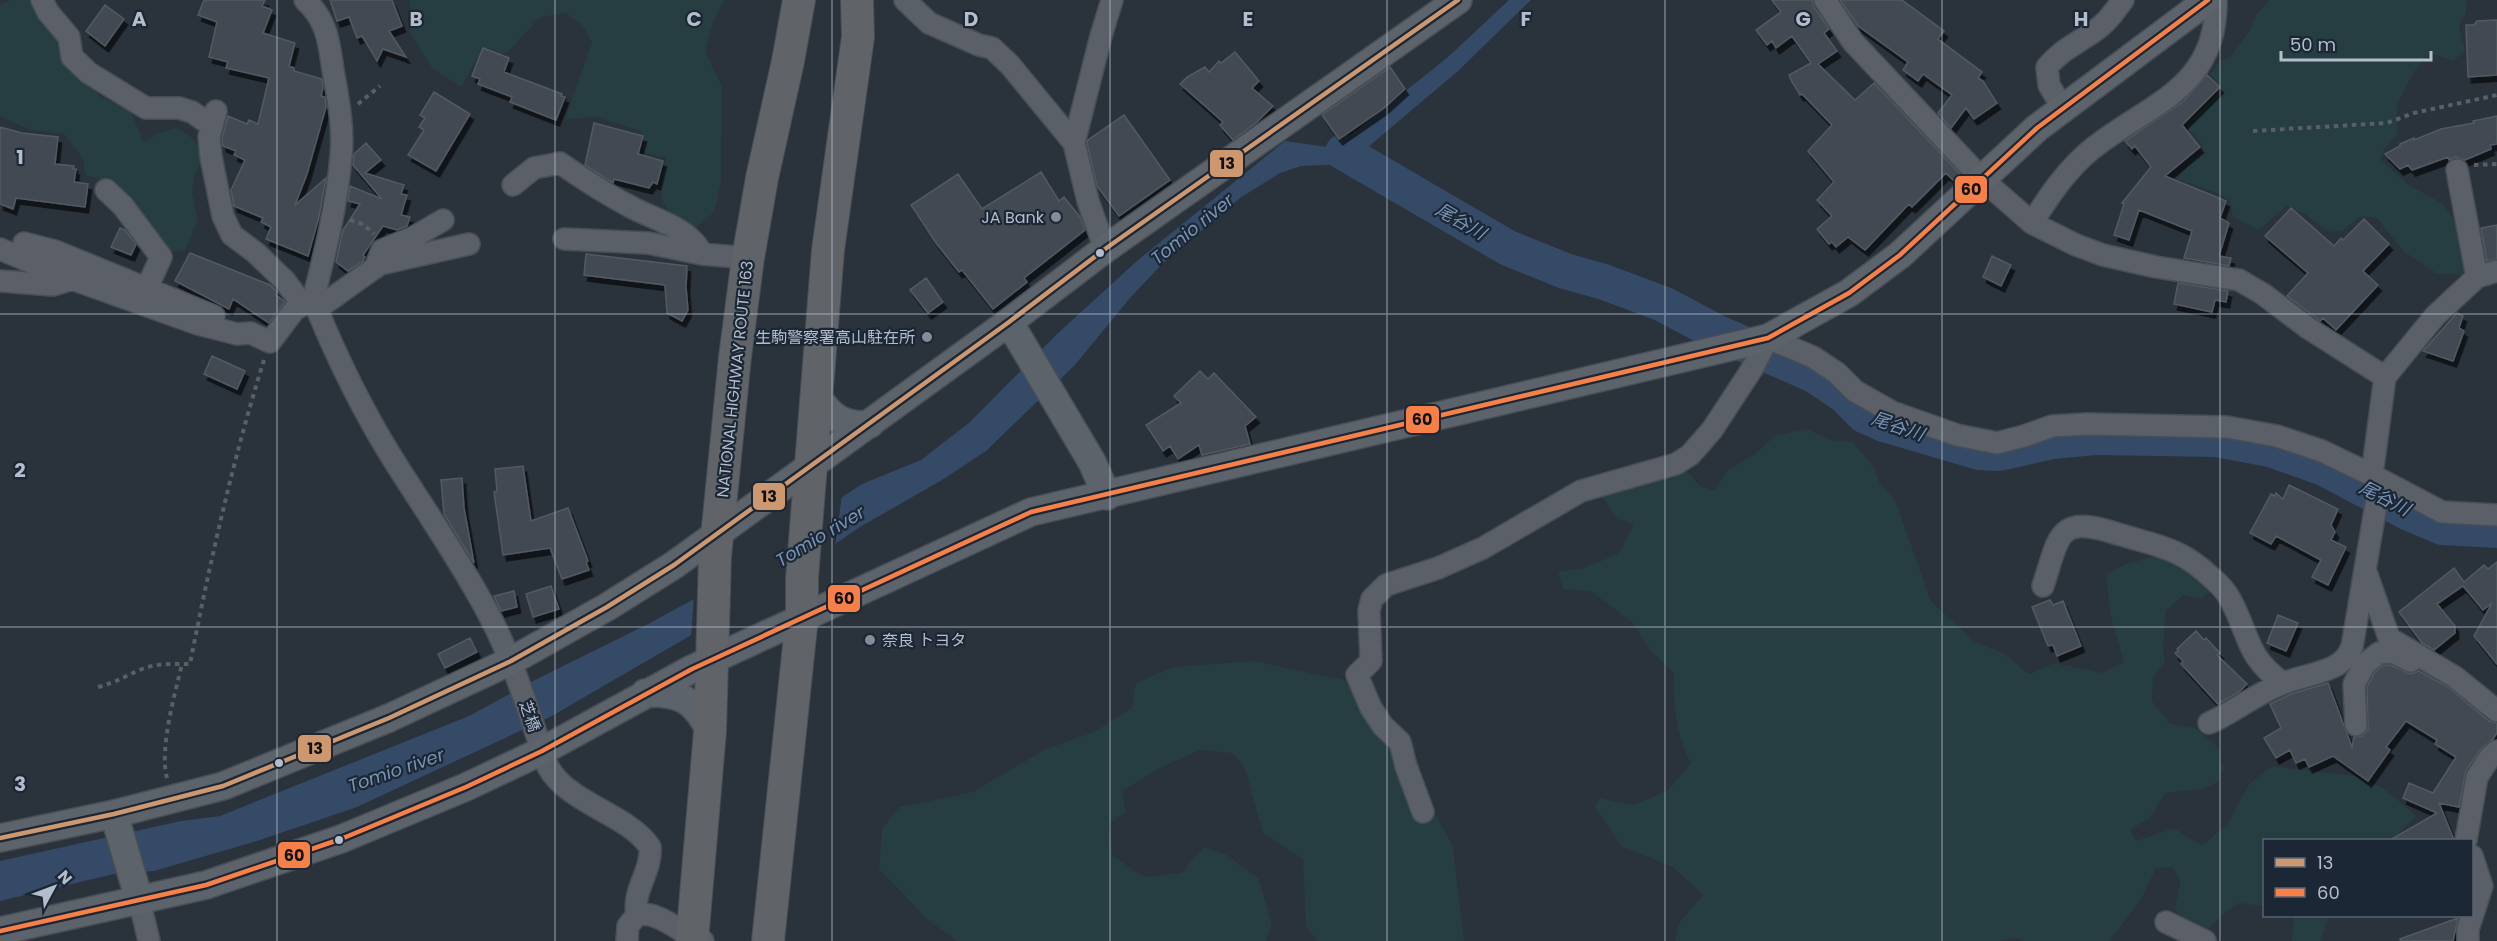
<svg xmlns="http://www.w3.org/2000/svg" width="2497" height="941" viewBox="0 0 2497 941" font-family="Poppins,'Noto Sans JP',sans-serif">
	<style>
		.green { fill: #263e42 }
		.water { fill: #344a66 }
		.pier { fill: #2a323b }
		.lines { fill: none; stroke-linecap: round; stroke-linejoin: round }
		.river { stroke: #344a66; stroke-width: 36 }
		.building { fill: #434a52; stroke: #525962; stroke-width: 1.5; filter: url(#shadow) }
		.minor-casing { stroke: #484e55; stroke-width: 24 }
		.major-casing { stroke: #484e57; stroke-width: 30 }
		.highway-casing { stroke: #474d56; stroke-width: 34 }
		.path { stroke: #585f65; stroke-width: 4; stroke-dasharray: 4.5 4.5; stroke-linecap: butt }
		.minor { stroke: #5a5f68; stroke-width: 21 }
		.major { stroke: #5d636a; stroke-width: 27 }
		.highway { stroke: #606368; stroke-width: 32 }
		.bus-1-casing { stroke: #1c2736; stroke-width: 9 }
		.bus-2-casing { stroke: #1c2736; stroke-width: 9 }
		.bus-1 { stroke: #cd976f; stroke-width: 4.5 }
		.bus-2 { stroke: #f78048; stroke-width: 4.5 }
		.grid { fill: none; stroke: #b4bdcc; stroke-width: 1.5; stroke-opacity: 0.55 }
		.poi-dot { fill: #848c99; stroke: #1c2736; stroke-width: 2 }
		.bus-dot { fill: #b4bdcc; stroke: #1c2736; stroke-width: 2 }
		.labels { text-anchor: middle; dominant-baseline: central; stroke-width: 4.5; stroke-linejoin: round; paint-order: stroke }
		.poi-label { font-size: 16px; fill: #b4bdcc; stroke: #1c2736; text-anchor: end }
		.street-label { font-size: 16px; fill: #b4bdcc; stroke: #1c2736 }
		.water-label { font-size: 18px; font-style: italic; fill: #7994b5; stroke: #1c2736 }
		.grid-label { font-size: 20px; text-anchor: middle; font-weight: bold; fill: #b4bdcc; stroke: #1c2736; stroke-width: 4.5; stroke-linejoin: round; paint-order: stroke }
		.line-badge { stroke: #1c2736; stroke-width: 2 }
		.pale-badge-label { font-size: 16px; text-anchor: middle; font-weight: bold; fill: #111 }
	</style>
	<defs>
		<filter id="shadow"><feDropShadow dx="3.5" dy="6" stdDeviation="0" flood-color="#0009"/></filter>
	</defs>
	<rect width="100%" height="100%" fill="#2a323b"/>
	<path class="green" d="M10,0H32L58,31L67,60L100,96L131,112L144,143L158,133L176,128L190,136L205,154L195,174L192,194L198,219L185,250L167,252L110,183L86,175L82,157L64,134L30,130L0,116V5Z
		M410,0H725L714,18L705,51L722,86L721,182L714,212L696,228C658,213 656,195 666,158L644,153L641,131L595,117L565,119L592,42L583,26L566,13L540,17L507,53L475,62L461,87L432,68L410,32Z
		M2269,0H2467L2466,13L2459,25L2465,51L2453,61L2436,55L2427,57L2414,72L2397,104V135L2384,149L2380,159L2410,186L2442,203L2456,222L2468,267L2462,275L2436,273L2402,250L2377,218L2360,216L2343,231L2330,232L2303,213L2287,206L2258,230L2233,217L2230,201L2220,194L2177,179L2190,162L2203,150L2201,143L2188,129L2195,117L2222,88L2210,74L2220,61L2230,58L2252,27L2256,15Z
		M1807,429L1831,440L1853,442L1874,468L1880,484L1895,500L1931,601L1972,640L2004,654L2029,674L2054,663L2102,673L2124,662L2110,613L2106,574L2126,564L2151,557L2191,564L2205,578L2211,591L2201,599L2184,595L2166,610L2163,646L2165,663L2153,676L2152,701L2170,724L2195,728L2217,746L2223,768L2219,781L2204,789L2165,793L2150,818L2130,830L2136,841L2174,828L2202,846L2227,824L2250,783L2272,766L2355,776L2383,788L2417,816L2392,840H2264V906L2239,903L2222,915L2206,931L2181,919L2175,909L2180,882L2173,867L2156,868L2141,900L2109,941H2023L2016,938L2001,941H1675L1679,923L1703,895L1673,867L1622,847L1595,807L1600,798L1634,805L1668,790L1691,763C1675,732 1674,707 1674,673L1650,650L1633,623L1592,592L1563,589L1558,572L1584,568L1618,554L1634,524L1617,519L1599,493L1686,470L1700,486L1714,491L1729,469L1755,454L1776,435Z
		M1253,661L1349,681L1394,745L1404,788L1435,813L1453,847L1464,941H1318L1306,927L1303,859L1263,833L1245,769L1233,753L1200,750L1156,770L1122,791L1126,812L1109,824L1113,856L1144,877L1181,873L1204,847L1227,855L1259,879L1272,925L1266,941H957L928,920L879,869L882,829L899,807L973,792L1046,749L1094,732L1132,708L1136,683L1173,667Z
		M2292,916H2329L2320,941H2292L2294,917Z"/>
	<path class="water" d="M1509,0H1531L1458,71L1348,164L1301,166L1280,173L1240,198L1163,263L1130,298L1074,366L986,451L942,480L860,527L757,597L550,717L357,807L260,840L154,871L114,874L0,901V861L181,821L220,816L469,716L535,680L650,623L705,593L774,542L862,484L921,460L970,422L1057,334L1138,260L1285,141L1334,148L1448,57Z"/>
	<path class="pier" d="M842,494L835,547L759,600L691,639L694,595Z"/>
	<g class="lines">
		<path class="river" d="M1343,152L1508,248L1565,271L1604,282L1663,304L1716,332L1814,375L1844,395L1864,415L1884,424L1979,452L1999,453L2053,441L2094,437L2216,439L2270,449L2324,468L2409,513L2442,527L2497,530"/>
	</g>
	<path class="building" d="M204,0H265L262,6L272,10L263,33L295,43L289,66L294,68V71L322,79L323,88L321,96L325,97L326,107L307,174L295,205L326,178L319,217L308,256L266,239L271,227L261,222L263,218L234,206L231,190L245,160L234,155L236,151L223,146L222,138L228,116L247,124L249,120L258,124L269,78L226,68L228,62L209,57L217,22L198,15Z
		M330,0H392L402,26L389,31L406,57L383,49L377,61L362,36L357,38L349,17L337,21Z
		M1772,0H1812L1814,7L1829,29L1824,33L1837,51L1818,64L1855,100L1874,83L1962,176L1955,182L1946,173L1912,207L1909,204L1865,250L1848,237L1836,247L1832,242L1829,244L1817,229L1832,216L1817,200L1834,182L1808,151L1832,125L1802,94L1800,95L1792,82L1789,75L1811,63L1792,36L1776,48L1772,41L1767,45L1756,30L1781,12Z
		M1840,0H1902L1944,31L1938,39L1982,72L1978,78L1983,81L1997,103L1974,119L1966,108L1951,128L1938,113L1952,95L1923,74L1918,81L1903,70L1908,62L1858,26Z
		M105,5L124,19L105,46L86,31Z
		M2497,20V75L2468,77L2466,25H2474L2477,21Z
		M483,48L509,58L504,72L562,94L561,96L565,97L556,120L510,102L512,97L478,84L480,79L472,76Z
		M1235,52L1259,81L1252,88L1273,106L1257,122L1233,140L1220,125L1223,122L1180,84L1187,77L1205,67L1209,72L1219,61L1221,63Z
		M1390,67L1405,89L1384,108L1339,139L1322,115Z
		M2207,75L2220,87L2182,125L2200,147L2165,176L2226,201L2220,218L2229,223L2219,256L2231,258L2229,266L2184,258L2192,231L2139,210L2129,240L2114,235L2124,204L2122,203L2151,167L2135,146L2132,149L2125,141L2184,101Z
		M434,92L470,114L436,171L408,155L424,130L419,127L425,118L420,115Z
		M1124,115L1170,180L1119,216L1097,186L1087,143L1088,140Z
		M2497,116V144L2490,145L2491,149L2465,160L2455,157L2449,160L2448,157L2412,170L2408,165L2400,169L2385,154L2400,146V144L2414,138V140L2441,129L2474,123L2473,121Z
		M594,123L643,136L638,154L663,161L657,184L653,182L649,188L614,179L613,183L585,165Z
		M0,127L22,133L58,137L55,164L74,166L73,169H76L74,182L88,184L85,207L16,198L13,209L0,204Z
		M366,143L381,160L365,173L404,185L401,194L407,195L401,215L410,217L407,226L397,230L383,226L363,255L365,257L362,262L348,271L336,262L343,230L360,204L348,201L350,186L382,199L353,165L354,154Z
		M1041,172L1059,201L1064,197L1080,217L1085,230L1024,278L1027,282L993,309L962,270L959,272L936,243L911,205L958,174L982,209Z
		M2291,208L2334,246L2341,238L2343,240L2364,219L2389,244L2363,271L2378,285L2336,330L2323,318L2320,321L2287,296L2308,273L2265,236Z
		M2497,225V259L2487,261L2481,228Z
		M120,228L125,230L136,244L131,255L111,247Z
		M190,253L270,285L277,292L276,295L285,302L269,323L233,299L229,309L175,281Z
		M586,254L687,266L686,287L688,310L682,321L667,313L665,285L584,275Z
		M1992,256L2011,265L2001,286L1983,277Z
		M926,278L943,302L928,313L910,290Z
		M2178,283L2228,291L2226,302L2215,300L2212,312L2174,304Z
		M2457,313L2463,316L2459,328L2464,331L2453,361L2423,351Z
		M212,356L245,371L237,389L204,374Z
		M1200,371L1208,379L1214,373L1256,417L1245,426L1250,444L1202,455L1199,445L1178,459L1170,446L1163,451L1146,425L1181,403L1174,396Z
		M523,466L531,521L568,508L588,561L586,562L589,570L562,579L550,548L503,555L494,492L497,491L495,469Z
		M462,478L464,508L474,563L444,514L441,480Z
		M2289,485L2338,509L2331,525L2335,532L2331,540L2346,547L2328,585L2312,577L2321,560L2276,536L2271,544L2250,533L2271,494L2275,496L2276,493L2283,499Z
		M2497,562V664L2474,636L2492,603L2483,610L2463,586L2437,604L2455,626V633L2434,650L2422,643L2399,612L2454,568L2464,582L2484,565L2488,569Z
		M551,586L559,609L533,617L526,594Z
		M514,591L517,607L501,611L494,596Z
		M2050,600L2053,605L2063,601L2081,646L2057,656L2053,645L2048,646L2032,607Z
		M2278,615L2298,623L2286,651L2267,643Z
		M2196,631L2204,640L2206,638L2220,653L2217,655L2247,684L2239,692L2218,704L2181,664L2183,661L2175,653L2178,651L2177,649Z
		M470,638L477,652L445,668L438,654Z
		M2384,665H2390L2411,674L2419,671L2448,687L2489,721L2497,723V733L2493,739L2480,750L2466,770L2459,807L2439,803L2454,840H2390L2437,813L2403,798L2409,783L2433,793L2456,757L2435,744L2437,740L2406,721L2386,747L2390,750L2368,781L2333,756L2309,767L2305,759L2296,763L2290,750L2276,758L2264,738L2281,728L2270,704L2291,694L2328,683L2352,747L2354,737L2362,736L2368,730L2367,687L2375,672Z
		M2458,918L2453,941H2401L2400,939Z"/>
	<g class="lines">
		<defs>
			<path id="minor" d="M42,0L48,12L69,37L72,57L89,73L146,108H179L192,112L212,126
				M305,0C327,20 329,42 333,70C338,98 344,128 341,156C337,205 325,253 313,300L317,309C338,360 362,409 391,456C423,507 458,557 487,611C511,655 526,703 542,751C553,802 624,809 650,847C652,872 632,890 637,915C660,910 681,935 703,941
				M905,0L929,23L979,45L992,48L1010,65L1074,143
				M2063,109L2049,85L2047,67C2060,51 2076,44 2093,32C2106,24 2114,12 2123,0
				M216,111L209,137L211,157L223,216L232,235L256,253L285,281L303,305
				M2457,170L2477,277
				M513,185L534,168L560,163C583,179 606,194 631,207C655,220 690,228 702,254
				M106,190L123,206L161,257L147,288
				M2032,223C2049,196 2067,169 2092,149C2150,103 2217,89 2216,0
				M564,239L648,243L702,254L748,258
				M24,243L55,251L214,316
				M0,249L72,279
				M1105,249L1088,201L1074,143L1101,36L1112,0
				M375,268L382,250L414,237L443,220
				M0,281L53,285L72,279L198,324L237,334L251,333L270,342L295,309L313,300
				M317,309L380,264L469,244
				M2385,377L2435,316L2477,277L2497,271
				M2372,475L2442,512L2497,515
				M2366,572L2389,638L2455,677L2497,711
				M2043,586C2060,534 2057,514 2118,534C2158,546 2181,548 2212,578C2219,584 2226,591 2230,599C2250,635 2245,656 2283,683
				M2209,723C2234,712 2254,695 2279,685C2298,676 2320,675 2337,665C2345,660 2348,655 2352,647L2380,481
				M2356,725L2354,684L2365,664L2379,653L2393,652L2411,661
				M1423,812L1406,766L1400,742L1383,726L1371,708L1357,675L1371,661L1369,610L1372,599L1386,585L1438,568L1483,548L1581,491L1676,464L1690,455L1712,430L1752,369L1768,338L1813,357L1837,373L1855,391L1892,412L1957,435L1997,443L2024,436L2052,426L2087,424L2227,427L2277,436L2322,451L2372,475L2385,377L2308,328L2263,294L2239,280L2156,267L2103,255L2076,245L2032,223L1983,180L1853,42L1825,0
				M2466,840L2477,777L2490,757L2497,751
				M139,899L149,941
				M2166,922L2205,941
				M627,941L628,926L637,915
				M2468,941V929L2482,886L2472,856"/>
			<path id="major" d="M1009,322L1092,462L1107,496
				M816,392C826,415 844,428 870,424
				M645,693C680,692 694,699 710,731
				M114,814L139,899
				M0,838L114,814L223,786L389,718L511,661L607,607L674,565L1009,322L1105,249L1458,0
				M0,931L206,885L341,839L466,787L542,751L692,669L1031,512L1768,338L1849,293L1900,255L2037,128L2208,0"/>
			<path id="highway" d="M692,941L710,731L715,557L735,357L748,258L762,178L788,61L799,0
				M768,941L802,617V578L828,250L858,37L857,0"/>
		</defs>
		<use href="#minor" class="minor-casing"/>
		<use href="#major" class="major-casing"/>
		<use href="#highway" class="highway-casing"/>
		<path class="path" d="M358,104L380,86
			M2253,131L2387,123L2414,113L2497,95
			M2474,165L2497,164
			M350,220L363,224L374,234
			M98,687C115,683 127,675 142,669C157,663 174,664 190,664C210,562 233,459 264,360
			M167,778C159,750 175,693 182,664"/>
		<use href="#minor" class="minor"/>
		<use href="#major" class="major"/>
		<use href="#highway" class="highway"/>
		<defs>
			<path id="bus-1" d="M0,838L114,814L223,786L389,718L511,661L607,607L674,565L1009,322L1105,249L1458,0"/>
			<path id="bus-2" d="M0,931L206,885L341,839L466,787L542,751L692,669L1031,512L1768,338L1849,293L1900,255L2037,128L2208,0"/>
		</defs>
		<use href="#bus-1" class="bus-1-casing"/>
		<use href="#bus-2" class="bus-2-casing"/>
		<use href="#bus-1" class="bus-1"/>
		<use href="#bus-2" class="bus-2"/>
	</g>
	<path class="grid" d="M277,0V941M555,0V941M832,0V941M1110,0V941M1387,0V941M1665,0V941M1942,0V941M2220,0V941M0,314H2497M0,627H2497"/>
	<g class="poi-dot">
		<circle cx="1056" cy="217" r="6"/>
		<circle cx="927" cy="337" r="6"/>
		<circle cx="870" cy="640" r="6"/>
	</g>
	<g class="bus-dot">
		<circle cx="1100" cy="253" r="5"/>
		<circle cx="279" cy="763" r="5"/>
		<circle cx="339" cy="840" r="5"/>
	</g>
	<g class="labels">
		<g class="poi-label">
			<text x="1044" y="217">JA Bank</text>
			<text x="915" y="337">生駒警察署高山駐在所</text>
			<text x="882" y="640" text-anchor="start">奈良 トヨタ</text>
		</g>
		<g class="street-label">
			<text transform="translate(735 379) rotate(-84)">NATIONAL HIGHWAY ROUTE 163</text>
			<text transform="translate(530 716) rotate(71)">芝橋</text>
		</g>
		<g class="water-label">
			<text transform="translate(1461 221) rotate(30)">尾谷川</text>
			<text transform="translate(1192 229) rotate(-39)">Tomio river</text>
			<text transform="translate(1898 426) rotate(19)">尾谷川</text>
			<text transform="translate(2385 498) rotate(27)">尾谷川</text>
			<text transform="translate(820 536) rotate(-31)">Tomio river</text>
			<text transform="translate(396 770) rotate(-19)">Tomio river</text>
		</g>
	</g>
	<g class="grid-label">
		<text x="139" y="26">A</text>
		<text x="416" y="26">B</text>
		<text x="694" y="26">C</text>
		<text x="971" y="26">D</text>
		<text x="1248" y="26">E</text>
		<text x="1526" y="26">F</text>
		<text x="1803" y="26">G</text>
		<text x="2081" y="26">H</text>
		<text x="20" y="164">1</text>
		<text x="20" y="477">2</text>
		<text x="20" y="791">3</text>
	</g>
	<g class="line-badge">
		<rect x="1209" y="149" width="35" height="29" rx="6" fill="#cd976f"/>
		<rect x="1954" y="175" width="34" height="29" rx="6" fill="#f78048"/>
		<rect x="1405" y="405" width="35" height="29" rx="6" fill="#f78048"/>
		<rect x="752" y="482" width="34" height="29" rx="6" fill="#cd976f"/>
		<rect x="827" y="584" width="34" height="29" rx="6" fill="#f78048"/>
		<rect x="297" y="734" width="35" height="29" rx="6" fill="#cd976f"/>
		<rect x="277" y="841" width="34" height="28" rx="6" fill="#f78048"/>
	</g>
	<g class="pale-badge-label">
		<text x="1227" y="169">13</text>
		<text x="1971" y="195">60</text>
		<text x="1422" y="425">60</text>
		<text x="769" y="502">13</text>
		<text x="844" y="604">60</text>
		<text x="315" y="754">13</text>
		<text x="294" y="861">60</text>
	</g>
	<rect x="2263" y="839" width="210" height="78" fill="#1c2736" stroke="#596372" stroke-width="1.5"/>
	<rect x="2275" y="858" width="30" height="9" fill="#cd976f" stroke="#596372" stroke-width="1.5"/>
	<text x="2317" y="869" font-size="18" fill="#b4bdcc">13</text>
	<rect x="2275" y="888" width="30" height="9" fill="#f78048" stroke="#596372" stroke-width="1.5"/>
	<text x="2317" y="899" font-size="18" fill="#b4bdcc">60</text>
	<g transform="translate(54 887) rotate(49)" stroke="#1c2736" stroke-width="4.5" paint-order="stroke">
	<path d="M0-4.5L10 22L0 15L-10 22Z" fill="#b4bdcc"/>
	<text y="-9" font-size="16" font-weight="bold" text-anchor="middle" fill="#b4bdcc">N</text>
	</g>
	<path d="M2281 51v9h150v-9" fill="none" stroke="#b4bdcc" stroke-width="3"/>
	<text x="2290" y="51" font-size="18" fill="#b4bdcc" stroke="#1c2736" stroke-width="4.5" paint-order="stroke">50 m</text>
</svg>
